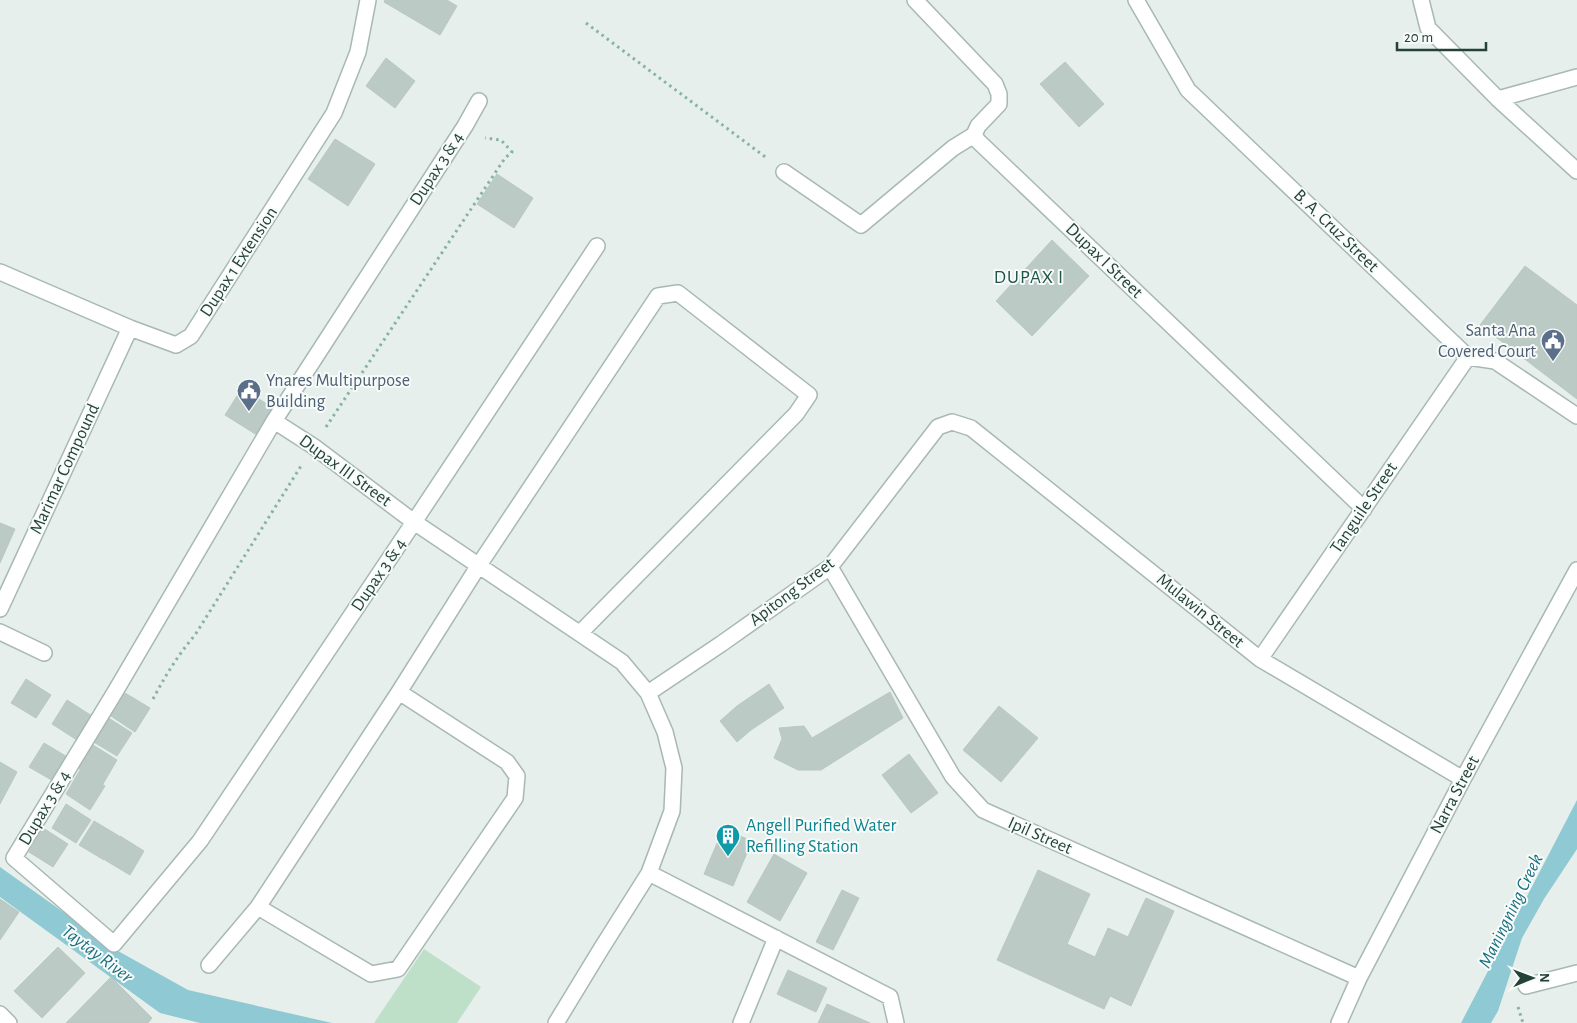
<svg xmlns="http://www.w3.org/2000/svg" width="1577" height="1023" viewBox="0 0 1577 1023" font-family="'Alegreya Sans',sans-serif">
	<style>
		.green { fill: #bfe0c8 }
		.water { fill: #8ec9d4 }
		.building { fill: #bbcac4; stroke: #b8c9c2 }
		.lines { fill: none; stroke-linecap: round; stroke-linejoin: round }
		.minor-casing { stroke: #a8b8b2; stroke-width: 18 }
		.path { stroke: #86b3a5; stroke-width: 3; stroke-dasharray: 2.5 4; stroke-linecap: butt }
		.minor { stroke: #fff; stroke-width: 15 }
		.labels { text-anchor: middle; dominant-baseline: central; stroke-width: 4; stroke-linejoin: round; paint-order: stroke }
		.street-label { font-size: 18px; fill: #24423a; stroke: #f7fbf9 }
		.service-label { font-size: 18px; fill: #4e5e75; stroke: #f7fbf9; text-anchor: end }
		.culture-label { font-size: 18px; fill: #0d838f; stroke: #f7fbf9; text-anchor: start }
		.neighbourhood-label { font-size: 19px; letter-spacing: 1px; fill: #1f5548; stroke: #f7fbf9 }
		.water-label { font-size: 19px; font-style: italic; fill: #1c6f80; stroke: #f7fbf9 }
	</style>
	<rect width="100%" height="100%" fill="#e6efeb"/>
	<path class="green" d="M424,949L481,987L457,1023H374Z"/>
	<path class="water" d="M1577,800V849L1544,899L1522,938L1498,1011L1491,1023H1461Z
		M0,867L118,951L188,990L332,1023H200L160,1013L0,897Z"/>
	<path class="building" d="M385,0H447L457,6L440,35L384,2Z
		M386,58L415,81L395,108L366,86Z
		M1065,62L1104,104L1079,127L1040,84Z
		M335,139L375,164L348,206L308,179Z
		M497,174L533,198L514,228L477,204Z
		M1052,240L1089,276L1032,336L996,301Z
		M1525,266L1577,305V399L1480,325Z
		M242,388L273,408L257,435L225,415Z
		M0,523L15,529L0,563Z
		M26,679L51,695L36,718L11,703Z
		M769,684L784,708L751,730L737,742L720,721L737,706Z
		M890,692L903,718L821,770H798L774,758L782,739L779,728L804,726L812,738Z
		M125,693L150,708L135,732L111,716Z
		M67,700L92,716L77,740L52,724Z
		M999,706L1038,738L1001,782L963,750Z
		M107,717L132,733L117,756L92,741Z
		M44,743L69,758L55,782L29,767Z
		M93,745L117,760L103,784L78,768Z
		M909,754L938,793L911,813L882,775Z
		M0,762L17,772L0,804Z
		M80,770L105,786L90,810L66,794Z
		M66,804L91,820L76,843L52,828Z
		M94,821L119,836L104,860L79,845Z
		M43,828L68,844L53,867L29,852Z
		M723,829L752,841L733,886L704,874Z
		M120,836L144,851L130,875L105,860Z
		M774,854L807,873L780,921L747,902Z
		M1038,870L1090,894L1067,944L1095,957L1108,928L1128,937L1146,898L1174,911L1131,1006L1110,996L1104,1009L997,960Z
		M842,890L859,898L833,950L816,942Z
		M0,899L19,912L0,940Z
		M58,947L85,973L42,1018L14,991Z
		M788,970L827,988L816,1012L777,994Z
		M111,977L152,1018L148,1023H66Z
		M827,1004L870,1023H818Z"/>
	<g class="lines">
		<defs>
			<path id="minor" d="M915,0L995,84L999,94V104L978,126L974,135
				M1136,0L1188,90L1468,357L1495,361L1577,416
				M1421,0L1428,28L1498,99L1577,171
				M1498,99L1577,77
				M479,101L465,126L274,421L115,692L14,858L114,944L200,841L414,522L597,246
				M974,135L978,141L1364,509
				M784,172L861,225L953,148L974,135
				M0,272L130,328L176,345L191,336L334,113L358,52L368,0
				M274,421L313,446L414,522L622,662L648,693L665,732L674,768L672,811L649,873L601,949L556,1023
				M830,567L953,777L983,810L1359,978
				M0,609L130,328
				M0,632L44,653
				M1260,659L1468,357
				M648,693L721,644L830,567L938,427L952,422L971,428L1260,659L1463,779
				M649,873L890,997L896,1023
				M258,907L371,974L398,969L515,798L517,776L507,762L399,692
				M209,965L258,907L399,692L479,565L658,296L678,293L809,395L796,414L580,633
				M1526,986L1577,973
				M0,1014L9,1023
				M741,1023L776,938
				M1339,1023L1359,978L1463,779L1577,570"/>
		</defs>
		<use href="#minor" class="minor-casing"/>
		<path class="path" d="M586,23L768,159
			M326,427L505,158L512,152L501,140L485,138
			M153,699C165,676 178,655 195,635L301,466
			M1518,1007L1523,1023"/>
		<use href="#minor" class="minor"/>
	</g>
	<defs>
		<symbol id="civic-pin" viewBox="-11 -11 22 30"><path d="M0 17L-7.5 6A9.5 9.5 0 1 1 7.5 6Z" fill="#5c6f8a" stroke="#f7fbf9"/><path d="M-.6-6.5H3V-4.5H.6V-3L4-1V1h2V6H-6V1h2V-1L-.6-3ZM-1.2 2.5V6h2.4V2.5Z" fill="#fff"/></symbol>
		<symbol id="building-pin" viewBox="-11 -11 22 30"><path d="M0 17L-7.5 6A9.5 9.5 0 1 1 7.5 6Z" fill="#0f9aa8" stroke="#f7fbf9"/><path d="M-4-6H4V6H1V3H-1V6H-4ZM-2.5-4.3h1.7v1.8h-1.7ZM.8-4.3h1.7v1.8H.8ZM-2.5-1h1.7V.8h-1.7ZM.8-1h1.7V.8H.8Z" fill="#fff"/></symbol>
	</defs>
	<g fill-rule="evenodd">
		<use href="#civic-pin" x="1539" y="327" width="28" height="38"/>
		<use href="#civic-pin" x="235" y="377" width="28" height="38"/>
		<use href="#building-pin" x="714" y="822" width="28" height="38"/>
	</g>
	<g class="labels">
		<g class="street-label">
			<text transform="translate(437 169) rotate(-57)">Dupax 3 &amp; 4</text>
			<text transform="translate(1336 231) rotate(44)">B. A. Cruz Street</text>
			<text transform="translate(1104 261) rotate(44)">Dupax I Street</text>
			<text transform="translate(239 262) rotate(-57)">Dupax 1 Extension</text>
			<text transform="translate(65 469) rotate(-65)">Marimar Compound</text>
			<text transform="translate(345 471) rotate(36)">Dupax III Street</text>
			<text transform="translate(1364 508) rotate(-56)">Tanguile Street</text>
			<text transform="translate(379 575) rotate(-56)">Dupax 3 &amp; 4</text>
			<text transform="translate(792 592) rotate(-37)">Apitong Street</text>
			<text transform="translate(1200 611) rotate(39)">Mulawin Street</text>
			<text transform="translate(1455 795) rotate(-62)">Narra Street</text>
			<text transform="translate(45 808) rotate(-59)">Dupax 3 &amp; 4</text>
			<text transform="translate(1040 836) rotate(24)">Ipil Street</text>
		</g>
		<g class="service-label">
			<text x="1536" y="331">Santa Ana<tspan x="1536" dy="21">Covered Court</tspan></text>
			<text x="266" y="381" text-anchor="start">Ynares Multipurpose<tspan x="266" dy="21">Building</tspan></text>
		</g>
		<g class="culture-label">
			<text x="746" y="826">Angell Purified Water<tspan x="746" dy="21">Refilling Station</tspan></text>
		</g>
		<g class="neighbourhood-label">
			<text x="1029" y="277">DUPAX I</text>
		</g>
		<g class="water-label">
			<text transform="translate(1511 911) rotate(-64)">Maningning Creek</text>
			<text transform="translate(97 954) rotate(37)">Taytay River</text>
		</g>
	</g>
	<g transform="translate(1532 978) rotate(89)" stroke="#f7fbf9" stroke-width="4" paint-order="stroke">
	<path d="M0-4L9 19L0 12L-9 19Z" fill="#24423a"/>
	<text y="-8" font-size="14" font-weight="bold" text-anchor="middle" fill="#24423a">N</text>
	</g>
	<path d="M1397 42v8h89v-8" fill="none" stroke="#24423a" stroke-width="2.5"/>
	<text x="1404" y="42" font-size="15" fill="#24423a" stroke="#f7fbf9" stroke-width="4" paint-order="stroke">20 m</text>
</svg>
